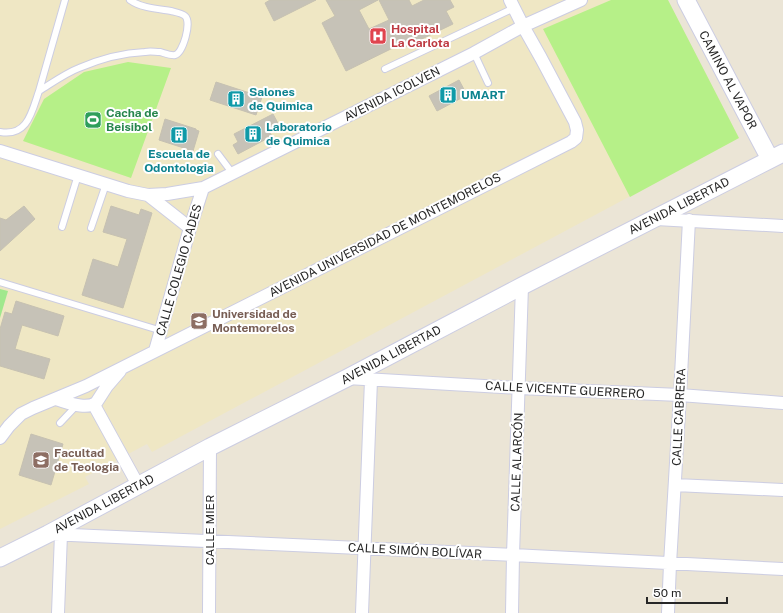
<svg xmlns="http://www.w3.org/2000/svg" width="783" height="613" viewBox="0 0 783 613" font-family="'Public Sans',sans-serif">
	<style>
		.education { fill: #efe7c4 }
		.green { fill: #a0e88d }
		.pitch { fill: #b6f088 }
		.building { fill: #c6c2b7; stroke: #c6c1b1 }
		.lines { fill: none; stroke-linecap: round; stroke-linejoin: round }
		.lane-casing { stroke: #cccde2; stroke-width: 8 }
		.street-casing { stroke: #cccde2; stroke-width: 14 }
		.secondary-casing { stroke: #cccde2; stroke-width: 19 }
		.lane { stroke: #fff; stroke-width: 6 }
		.street { stroke: #fff; stroke-width: 12 }
		.secondary { stroke: #fff; stroke-width: 17 }
		.labels { text-anchor: middle; dominant-baseline: central; stroke-width: 4; stroke-linejoin: round; paint-order: stroke }
		.health-label { font-size: 12px; font-weight: bold; fill: #be3a42; stroke: #fff; text-anchor: start }
		.street-label { font-size: 12px; fill: #272727; stroke: #fff }
		.culture-label { font-size: 12px; font-weight: bold; fill: #0d838f; stroke: #fff; text-anchor: start }
		.leisure-label { font-size: 12px; font-weight: bold; fill: #27864d; stroke: #fff; text-anchor: start }
		.education-label { font-size: 12px; font-weight: bold; fill: #785e54; stroke: #fff; text-anchor: start }
	</style>
	<rect width="100%" height="100%" fill="#ebe5d6"/>
	<path class="education" d="M0,0H668L739,138L152,452L147,444L85,477L89,484L0,529Z"/>
	<path class="green" d="M0,289L8,291L0,318Z"/>
	<path class="pitch" d="M611,0H668L739,138L630,197L543,29Z
		M128,62L171,68L131,178L23,141L44,99L84,72Z"/>
	<path class="building" d="M270,0H316L274,21L265,3Z
		M326,0H378L359,10L369,29L389,20L379,0H409L412,6L424,0H450L454,7L446,11L453,24L403,48L401,44L346,71L322,23L335,16Z
		M459,80L467,95L437,111L429,96Z
		M216,82L262,97L256,115L210,100Z
		M273,114L280,127L270,133L272,136L238,154L233,145L238,142L234,134Z
		M165,119L196,129V130L199,131L193,151L159,140Z
		M24,206L35,219L0,251V218L6,220Z
		M111,206L139,215L141,209L152,213L123,308L82,295L93,259L118,267L127,239L103,232Z
		M16,301L64,316L58,336L22,325L15,349L50,359L44,379L0,366V329L5,312L12,314Z
		M31,434L63,444L51,485L19,475Z"/>
	<g class="lines">
		<defs>
			<path id="lane" d="M474,53L488,83
				M385,69L514,8
				M39,91L65,0
				M0,132C28,137 32,111 39,91C52,83 66,73 79,68C100,59 122,53 145,52C150,51 155,52 160,52C164,53 171,56 175,55C183,53 192,22 185,16C182,13 175,12 171,11C158,9 141,8 130,0
				M218,154L233,174
				M62,227L78,175
				M91,228L106,184
				M0,282L76,305L162,331
				M60,423L77,405"/>
			<path id="street" d="M0,151L128,191L148,195L167,194L203,188L474,53L523,26L581,0
				M148,195L190,228
				M656,219L783,226
				M155,351L190,228L203,188
				M347,378L519,388L680,395L783,403
				M55,399C67,402 85,410 96,403L107,386L120,371
				M94,405L138,485
				M0,438L9,426L21,414L33,408L86,386L571,142L576,138L577,130L575,122L541,58L523,26L510,0
				M675,485L783,490
				M49,534L513,555L783,569
				M58,613L61,534
				M209,613L210,447
				M362,613L371,380
				M512,613L513,555L522,286
				M668,613L670,564L680,395L689,220"/>
			<path id="secondary" d="M686,0L770,159
				M0,558L48,534L210,447L347,378L522,286L783,153"/>
		</defs>
		<use href="#lane" class="lane-casing"/>
		<use href="#street" class="street-casing"/>
		<use href="#secondary" class="secondary-casing"/>
		<use href="#lane" class="lane"/>
		<use href="#street" class="street"/>
		<use href="#secondary" class="secondary"/>
	</g>
	<defs>
		<symbol id="hospital-square" viewBox="-11 -11 22 22"><rect x="-9" y="-9" width="18" height="18" rx="4" fill="#e0444e" stroke="#fff"/><path d="M-5-5h3v3.5h4V-5h3V5h-3V1.5h-4V5h-3Z" fill="#fff"/></symbol>
		<symbol id="building-square" viewBox="-11 -11 22 22"><rect x="-9" y="-9" width="18" height="18" rx="4" fill="#0f9aa8" stroke="#fff"/><path d="M-4-6H4V6H1V3H-1V6H-4ZM-2.5-4.3h1.7v1.8h-1.7ZM.8-4.3h1.7v1.8H.8ZM-2.5-1h1.7V.8h-1.7ZM.8-1h1.7V.8H.8Z" fill="#fff"/></symbol>
		<symbol id="stadium-square" viewBox="-11 -11 22 22"><rect x="-9" y="-9" width="18" height="18" rx="4" fill="#2e9e5b" stroke="#fff"/><path d="M0-5a6.5 5 0 1 0 0 10a6.5 5 0 1 0 0-10ZM-3.5-1.8h7v3.6h-7Z" fill="#fff"/></symbol>
		<symbol id="university-square" viewBox="-11 -11 22 22"><rect x="-9" y="-9" width="18" height="18" rx="4" fill="#8d6e63" stroke="#fff"/><path d="M0-5L7-2L0 1L-7-2ZM-4 1L0 2.5L4 1V4Q0 6-4 4Z" fill="#fff"/></symbol>
	</defs>
	<g fill-rule="evenodd">
		<use href="#hospital-square" x="368" y="26" width="20" height="20"/>
		<use href="#building-square" x="438" y="85" width="20" height="20"/>
		<use href="#building-square" x="226" y="89" width="20" height="20"/>
		<use href="#stadium-square" x="83" y="110" width="20" height="20"/>
		<use href="#building-square" x="243" y="124" width="20" height="20"/>
		<use href="#building-square" x="169" y="125" width="20" height="20"/>
		<use href="#university-square" x="189" y="311" width="20" height="20"/>
		<use href="#university-square" x="31" y="450" width="20" height="20"/>
	</g>
	<g class="labels">
		<g class="health-label">
			<text x="391" y="29">Hospital<tspan x="391" dy="14">La Carlota</tspan></text>
		</g>
		<g class="street-label">
			<text transform="translate(728 80) rotate(62)">CAMINO AL VAPOR</text>
			<text transform="translate(392 94) rotate(-27)">AVENIDA ICOLVEN</text>
			<text transform="translate(679 206) rotate(-27)">AVENIDA LIBERTAD</text>
			<text transform="translate(385 235) rotate(-27)">AVENIDA UNIVERSIDAD DE MONTEMORELOS</text>
			<text transform="translate(179 270) rotate(-74)">CALLE COLEGIO CADES</text>
			<text transform="translate(391 355) rotate(-28)">AVENIDA LIBERTAD</text>
			<text transform="translate(565 390) rotate(3)">CALLE VICENTE GUERRERO</text>
			<text transform="translate(679 417) rotate(-87)">CALLE CABRERA</text>
			<text transform="translate(517 462) rotate(-88)">CALLE ALARCÓN</text>
			<text transform="translate(104 504) rotate(-28)">AVENIDA LIBERTAD</text>
			<text transform="translate(210 530) rotate(-90)">CALLE MIER</text>
			<text transform="translate(415 551) rotate(3)">CALLE SIMÓN BOLÍVAR</text>
		</g>
		<g class="culture-label">
			<text x="249" y="92">Salones<tspan x="249" dy="14">de Quimica</tspan></text>
			<text x="461" y="95">UMART</text>
			<text x="266" y="127">Laboratorio<tspan x="266" dy="14">de Quimica</tspan></text>
			<text x="179" y="154" text-anchor="middle">Escuela de<tspan x="179" dy="14">Odontologia</tspan></text>
		</g>
		<g class="leisure-label">
			<text x="106" y="113">Cacha de<tspan x="106" dy="14">Beisibol</tspan></text>
		</g>
		<g class="education-label">
			<text x="212" y="314">Universidad de<tspan x="212" dy="14">Montemorelos</tspan></text>
			<text x="54" y="453">Facultad<tspan x="54" dy="14">de Teologia</tspan></text>
		</g>
	</g>
	<path d="M647 597v6h80v-6" fill="none" stroke="#272727" stroke-width="2"/>
	<text x="653" y="597" font-size="12" fill="#272727" stroke="#ffffff" stroke-width="3" paint-order="stroke">50 m</text>
</svg>
